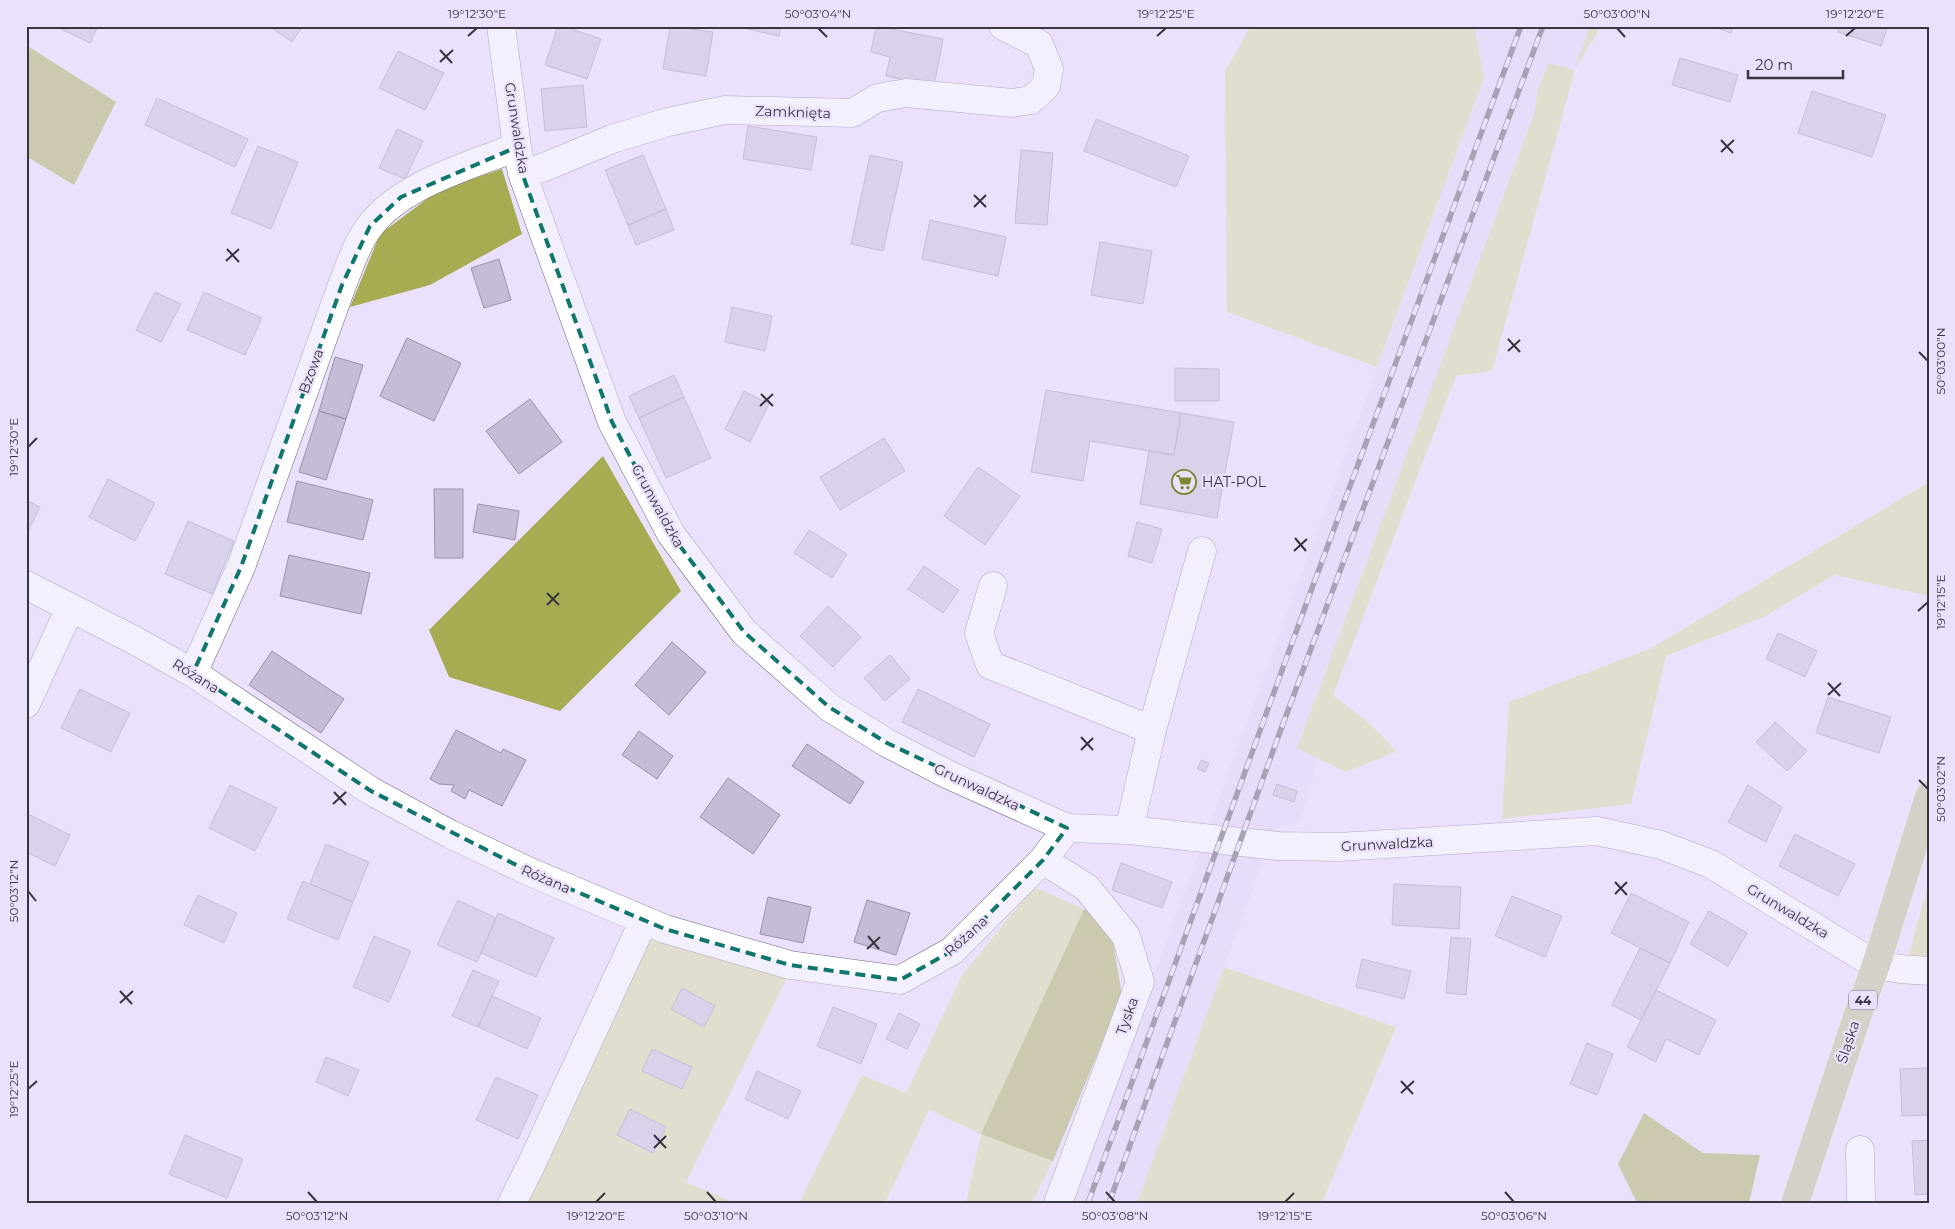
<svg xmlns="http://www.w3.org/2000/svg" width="1955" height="1229" viewBox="0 0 1955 1229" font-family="Montserrat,sans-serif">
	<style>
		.built { fill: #e2d5f6 }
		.green { fill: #d5da9b }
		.forest { fill: #a7ac53 }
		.building { fill: #c6bcd5; stroke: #9c92aa }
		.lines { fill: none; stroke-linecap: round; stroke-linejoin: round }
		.minor-casing { stroke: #6f667d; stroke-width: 29 }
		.major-casing { stroke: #fff; stroke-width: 29 }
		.minor { stroke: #fff; stroke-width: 28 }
		.major { stroke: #babc8a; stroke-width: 28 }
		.rail-casing { stroke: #595461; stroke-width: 5.5 }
		.rail { stroke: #ebe1fc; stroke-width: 4; stroke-dasharray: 11; stroke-linecap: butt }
		.marked { fill: none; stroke: #0f766e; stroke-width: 4; stroke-dasharray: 10 6; stroke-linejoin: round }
		.ticks { fill: none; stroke: #39353f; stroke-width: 2 }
		.labels { text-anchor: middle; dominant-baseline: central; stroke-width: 4.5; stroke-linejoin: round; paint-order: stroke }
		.shield { fill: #ebe1fc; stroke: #6e6978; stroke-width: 1 }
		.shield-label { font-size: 12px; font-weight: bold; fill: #39353f }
		.street-label { font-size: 14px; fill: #39353f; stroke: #ebe1fc }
		.poi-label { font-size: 14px; fill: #39353f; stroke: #ebe1fc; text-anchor: start }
		.neatline { fill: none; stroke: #39353f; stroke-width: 2 }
		.ticks-label { font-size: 12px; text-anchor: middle; fill: #39353f }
	</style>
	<rect width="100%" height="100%" fill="#ebe1fc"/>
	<path class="built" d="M1477,26H1590L1575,70L1548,64L1538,90L1534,113L1297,748L1318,758L1300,823L1276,826L1137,1203H1070L1484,78L1475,30Z"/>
	<path class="green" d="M1251,26H1477L1475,30L1484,78L1377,367L1227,312L1225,71Z
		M1590,26H1601L1575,70L1492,371L1456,376L1333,695C1355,713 1379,728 1396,752L1346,772L1297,748L1534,114L1538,90L1548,63L1575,70Z
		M1929,482V596L1835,575L1762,618L1666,656L1631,804L1502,819L1509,702L1650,649Z
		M1929,882V983L1900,985Z
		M1034,887L1084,909L982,1133L1053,1161L1032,1203H966L981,1134L929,1110L885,1203H799L862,1075L906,1093L962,975Z
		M647,938L787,978L686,1182L735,1203H517Z
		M1224,967L1396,1027L1322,1203H1137Z"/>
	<path class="forest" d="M26,45L116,102L74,185L26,156Z
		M502,169L522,234L430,285L350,307L380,234L439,190Z
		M603,456L681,591L560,711L449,677L429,630Z
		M1084,909L1103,918L1113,941L1122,995L1053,1161L981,1134Z
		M1644,1113L1703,1153L1760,1155L1749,1203H1637L1618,1164Z"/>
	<path class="building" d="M55,26H98L90,43Z
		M269,26H303L292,42Z
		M558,26H563L601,39L587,79L545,65Z
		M670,26L713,32L706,76L663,69Z
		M734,26H781L779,36Z
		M876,26L943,39L934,86L886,76L890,57L871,52Z
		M1711,26H1733L1731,33Z
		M1840,26H1888L1881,46L1838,32Z
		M398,51L444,73L425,110L379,88Z
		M1680,58L1738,75L1730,102L1672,85Z
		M583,85L587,127L545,131L541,89Z
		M1812,91L1886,115L1872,157L1798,133Z
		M157,98L248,139L235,167L145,125Z
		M1096,119L1189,156L1176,187L1084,151Z
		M748,126L817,137L811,170L743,159Z
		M397,129L423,141L405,179L379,168Z
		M258,146L298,162L271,229L231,213Z
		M1021,150L1053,153L1047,225L1015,223Z
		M643,155L666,209L628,225L605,170Z
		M870,155L903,162L883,251L851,244Z
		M666,209L674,230L636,245L628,225Z
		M930,220L1006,237L998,276L922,259Z
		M1100,242L1152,251L1143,304L1091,295Z
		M499,259L511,300L484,308L471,268Z
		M155,292L181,304L161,342L136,330Z
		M204,292L262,318L245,355L187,330Z
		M732,307L772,316L765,351L725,342Z
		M407,338L461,363L434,421L380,396Z
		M335,357L363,365L346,419L319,411Z
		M1175,368L1219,369V401H1175Z
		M674,375L684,397L639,418L629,396Z
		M1046,390L1181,413L1174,455L1090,441L1083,481L1031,472Z
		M744,391L769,404L750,442L725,429Z
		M684,397L711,458L666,478L639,418Z
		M530,399L562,442L519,474L486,431Z
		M319,411L346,419L326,480L299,472Z
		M1181,413L1234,422L1217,518L1140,504L1149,451L1174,455Z
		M884,438L905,471L840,510L820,477Z
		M978,467L1020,496L985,545L944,516Z
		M108,479L155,503L135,541L89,517Z
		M297,481L373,500L363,540L287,522Z
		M434,489H463V558H435Z
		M26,500L40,507L26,535Z
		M478,504L519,511L515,540L473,532Z
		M188,521L234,541L212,594L165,574Z
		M1137,522L1162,529L1152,563L1128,556Z
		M809,530L847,554L832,578L794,553Z
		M289,555L370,573L361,614L280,596Z
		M924,566L959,590L943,613L908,589Z
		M828,606L861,637L833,667L800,636Z
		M1778,633L1817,651L1805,677L1766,659Z
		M672,642L706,672L669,715L635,685Z
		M272,651L344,699L321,733L249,685Z
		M890,655L910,679L885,701L864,678Z
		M80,689L130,713L111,752L61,728Z
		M918,689L990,724L974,757L902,722Z
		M1828,697L1891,717L1879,753L1816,733Z
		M1775,722L1807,751L1787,771L1756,742Z
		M456,730L501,753L503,749L526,760L502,806L469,790L465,799L451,791L454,785L439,784L430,779Z
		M639,731L673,756L657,779L622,755Z
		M807,744L864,782L850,804L792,766Z
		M1201,760L1209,763L1205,772L1197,769Z
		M728,778L780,815L753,854L700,817Z
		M1277,784L1297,791L1294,802L1273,795Z
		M230,785L277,808L255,851L209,828Z
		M1748,785L1782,807L1766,842L1728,822Z
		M26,813L70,835L55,866L26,852Z
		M1795,834L1855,864L1838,896L1779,866Z
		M326,844L369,862L353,902L310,884Z
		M1121,863L1172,882L1162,908L1112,890Z
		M303,881L353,902L338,940L287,919Z
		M1394,884L1461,887L1459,929L1392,925Z
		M1631,893L1689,922L1670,963L1611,933Z
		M198,895L237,913L224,943L184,925Z
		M1512,896L1562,916L1545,957L1495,936Z
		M768,897L811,907L803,943L760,934Z
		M458,900L496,918L477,962L437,945Z
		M867,900L910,913L896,955L854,942Z
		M1709,911L1747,933L1728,966L1690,944Z
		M498,913L554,938L536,977L481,953Z
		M374,936L411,951L389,1002L353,987Z
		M1451,937L1471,939L1466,995L1446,993Z
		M1640,948L1670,963L1641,1020L1612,1005Z
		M1362,959L1411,971L1404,999L1356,987Z
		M473,970L499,981L478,1027L452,1016Z
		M682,988L715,1006L704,1027L671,1009Z
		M1656,990L1716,1020L1699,1055L1666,1039L1656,1062L1627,1047Z
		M492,996L541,1018L527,1049L478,1027Z
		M833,1007L877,1024L861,1064L817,1046Z
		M899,1013L920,1024L907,1049L886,1039Z
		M1587,1043L1613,1054L1597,1095L1570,1084Z
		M652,1049L692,1067L682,1089L642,1071Z
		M326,1057L359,1070L348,1096L316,1082Z
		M1929,1068V1115L1902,1116L1900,1069Z
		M757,1071L801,1091L788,1119L745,1099Z
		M496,1077L538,1095L518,1139L476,1120Z
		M630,1109L666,1127L653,1153L617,1135Z
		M185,1135L243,1159L227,1198L169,1174Z
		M1929,1140V1194L1915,1195L1912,1141Z"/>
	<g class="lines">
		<defs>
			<path id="minor" d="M501,26L517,147L522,173L612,422L671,534L744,632L829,707L887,743L949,775L1067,828L1129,830L1278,846L1339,847L1597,831L1661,845L1711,864L1876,965L1900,969L1929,971
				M522,173L542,168L612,139L668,122L725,110L853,113L877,98L906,93L1012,103L1031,100L1046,86L1049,69L1039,44L1003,26
				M26,585L132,639L193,673L371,791L450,834L530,872L665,929L790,965L900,980L952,951L1043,860L1067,828
				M993,586L979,633L990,665L1152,730L1129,830
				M193,673L241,567L342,285C350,265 357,243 370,226C402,184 469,166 517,147
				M26,704L70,608
				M1152,730L1202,551
				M1043,860L1087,888L1126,936L1140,982L1058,1203
				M1860,1150L1861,1203
				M512,1203L532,1163L644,920"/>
			<path id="major" d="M1795,1203L1857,1017L1876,965L1929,796"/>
		</defs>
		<use href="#minor" class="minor-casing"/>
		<use href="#major" class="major-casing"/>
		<use href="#minor" class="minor"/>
		<use href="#major" class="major"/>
		<defs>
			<path id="rail" d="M1088,1203L1308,599L1521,26
				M1109,1203L1277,740L1543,26"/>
		</defs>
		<use href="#rail" class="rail-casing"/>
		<use href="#rail" class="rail"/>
	</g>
	<path d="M0 0H1955V1229H0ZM517,147L522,173L612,422L671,534L744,632L829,707L887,743L1067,828L1043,860L952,951L900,980L790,965L665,929L530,872L371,791L193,673L241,567L342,285L370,226L401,197Z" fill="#ebe1fc" fill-opacity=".55" fill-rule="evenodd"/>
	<path class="marked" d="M517,147L522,173L612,422L671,534L744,632L829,707L887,743L1067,828L1043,860L952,951L900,980L790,965L665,929L530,872L371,791L193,673L241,567L342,285L370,226L401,197Z"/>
	<path class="ticks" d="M818,28L827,37M1617,28L1625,37M468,36L477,28M1157,36L1166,28M1846,36L1855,28M440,50L452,63M440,62L453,50M1721,140L1733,153M1721,152L1734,140M974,195L986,207M974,207L986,195M227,249L239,262M226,261L239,249M1508,339L1520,352M1508,351L1520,340M1919,352L1928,361M761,394L773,406M760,406L773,394M28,447L37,438M1295,538L1306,551M1294,551L1307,539M547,593L559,605M547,605L559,593M1918,611L1928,602M1828,683L1840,696M1828,695L1841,683M1081,737L1093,750M1081,750L1093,738M1919,780L1928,789M334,792L346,805M333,804L346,792M1615,882L1627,895M28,891L36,901M1615,894L1627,882M868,936L879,949M867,949L880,937M120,991L132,1004M120,1003L133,991M1401,1081L1413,1094M28,1089L37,1081M1401,1093L1414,1081M654,1135L666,1148M654,1148L666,1136M308,1192L317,1202M707,1192L716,1202M1106,1192L1115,1202M1505,1192L1514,1202M596,1202L605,1193M1285,1202L1294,1193"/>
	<defs>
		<symbol id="supermarket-ring" viewBox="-11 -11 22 22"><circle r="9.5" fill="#ebe1fc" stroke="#818530" stroke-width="1.5"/><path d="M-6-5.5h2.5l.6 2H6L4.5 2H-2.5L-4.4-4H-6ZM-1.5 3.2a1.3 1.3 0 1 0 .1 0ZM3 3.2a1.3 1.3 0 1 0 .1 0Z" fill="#818530"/></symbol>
	</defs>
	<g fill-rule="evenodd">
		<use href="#supermarket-ring" x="1170" y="468" width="28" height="28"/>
	</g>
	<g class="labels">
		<rect class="shield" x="1849" y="990.5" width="28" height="19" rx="4"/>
		<g class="shield-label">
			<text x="1863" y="1000">44</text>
		</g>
		<g class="street-label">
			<text transform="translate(793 112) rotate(2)">Zamknięta</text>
			<text transform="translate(517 128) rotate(81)">Grunwaldzka</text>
			<text transform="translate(311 371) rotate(-70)">Bzowa</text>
			<text transform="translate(658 506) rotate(61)">Grunwaldzka</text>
			<text transform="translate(196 676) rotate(32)">Różana</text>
			<text transform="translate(977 787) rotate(25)">Grunwaldzka</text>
			<text transform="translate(1387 844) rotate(-3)">Grunwaldzka</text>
			<text transform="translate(546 879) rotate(23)">Różana</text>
			<text transform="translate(1788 911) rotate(31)">Grunwaldzka</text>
			<text transform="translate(966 936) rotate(-42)">Różana</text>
			<text transform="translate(1127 1016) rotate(-70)">Tyska</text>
			<text transform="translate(1848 1042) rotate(-72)">Śląska</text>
		</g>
		<g class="poi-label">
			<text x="1202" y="482">HAT-POL</text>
		</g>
	</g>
	<rect width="1955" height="1229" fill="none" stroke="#ebe1fc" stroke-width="55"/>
	<path d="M1748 70v8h95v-8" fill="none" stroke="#39353f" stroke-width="2.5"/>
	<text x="1755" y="70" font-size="15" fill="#39353f" stroke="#ebe1fc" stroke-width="4" paint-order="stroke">20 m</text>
	<rect x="28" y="28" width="1900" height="1174" class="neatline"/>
	<g class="ticks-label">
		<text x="477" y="18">19°12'30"E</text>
		<text x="818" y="18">50°03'04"N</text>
		<text x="1166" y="18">19°12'25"E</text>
		<text x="1617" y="18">50°03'00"N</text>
		<text x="1855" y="18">19°12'20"E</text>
		<text transform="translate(1941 361) rotate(-90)" y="4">50°03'00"N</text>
		<text transform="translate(14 447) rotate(-90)" y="4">19°12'30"E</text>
		<text transform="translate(1941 602) rotate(-90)" y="4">19°12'15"E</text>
		<text transform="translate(1941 789) rotate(-90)" y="4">50°03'02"N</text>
		<text transform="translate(14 891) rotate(-90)" y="4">50°03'12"N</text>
		<text transform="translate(14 1089) rotate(-90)" y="4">19°12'25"E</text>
		<text x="317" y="1220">50°03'12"N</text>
		<text x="596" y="1220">19°12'20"E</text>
		<text x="716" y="1220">50°03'10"N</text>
		<text x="1115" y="1220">50°03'08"N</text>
		<text x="1285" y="1220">19°12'15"E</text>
		<text x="1514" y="1220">50°03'06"N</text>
	</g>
</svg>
